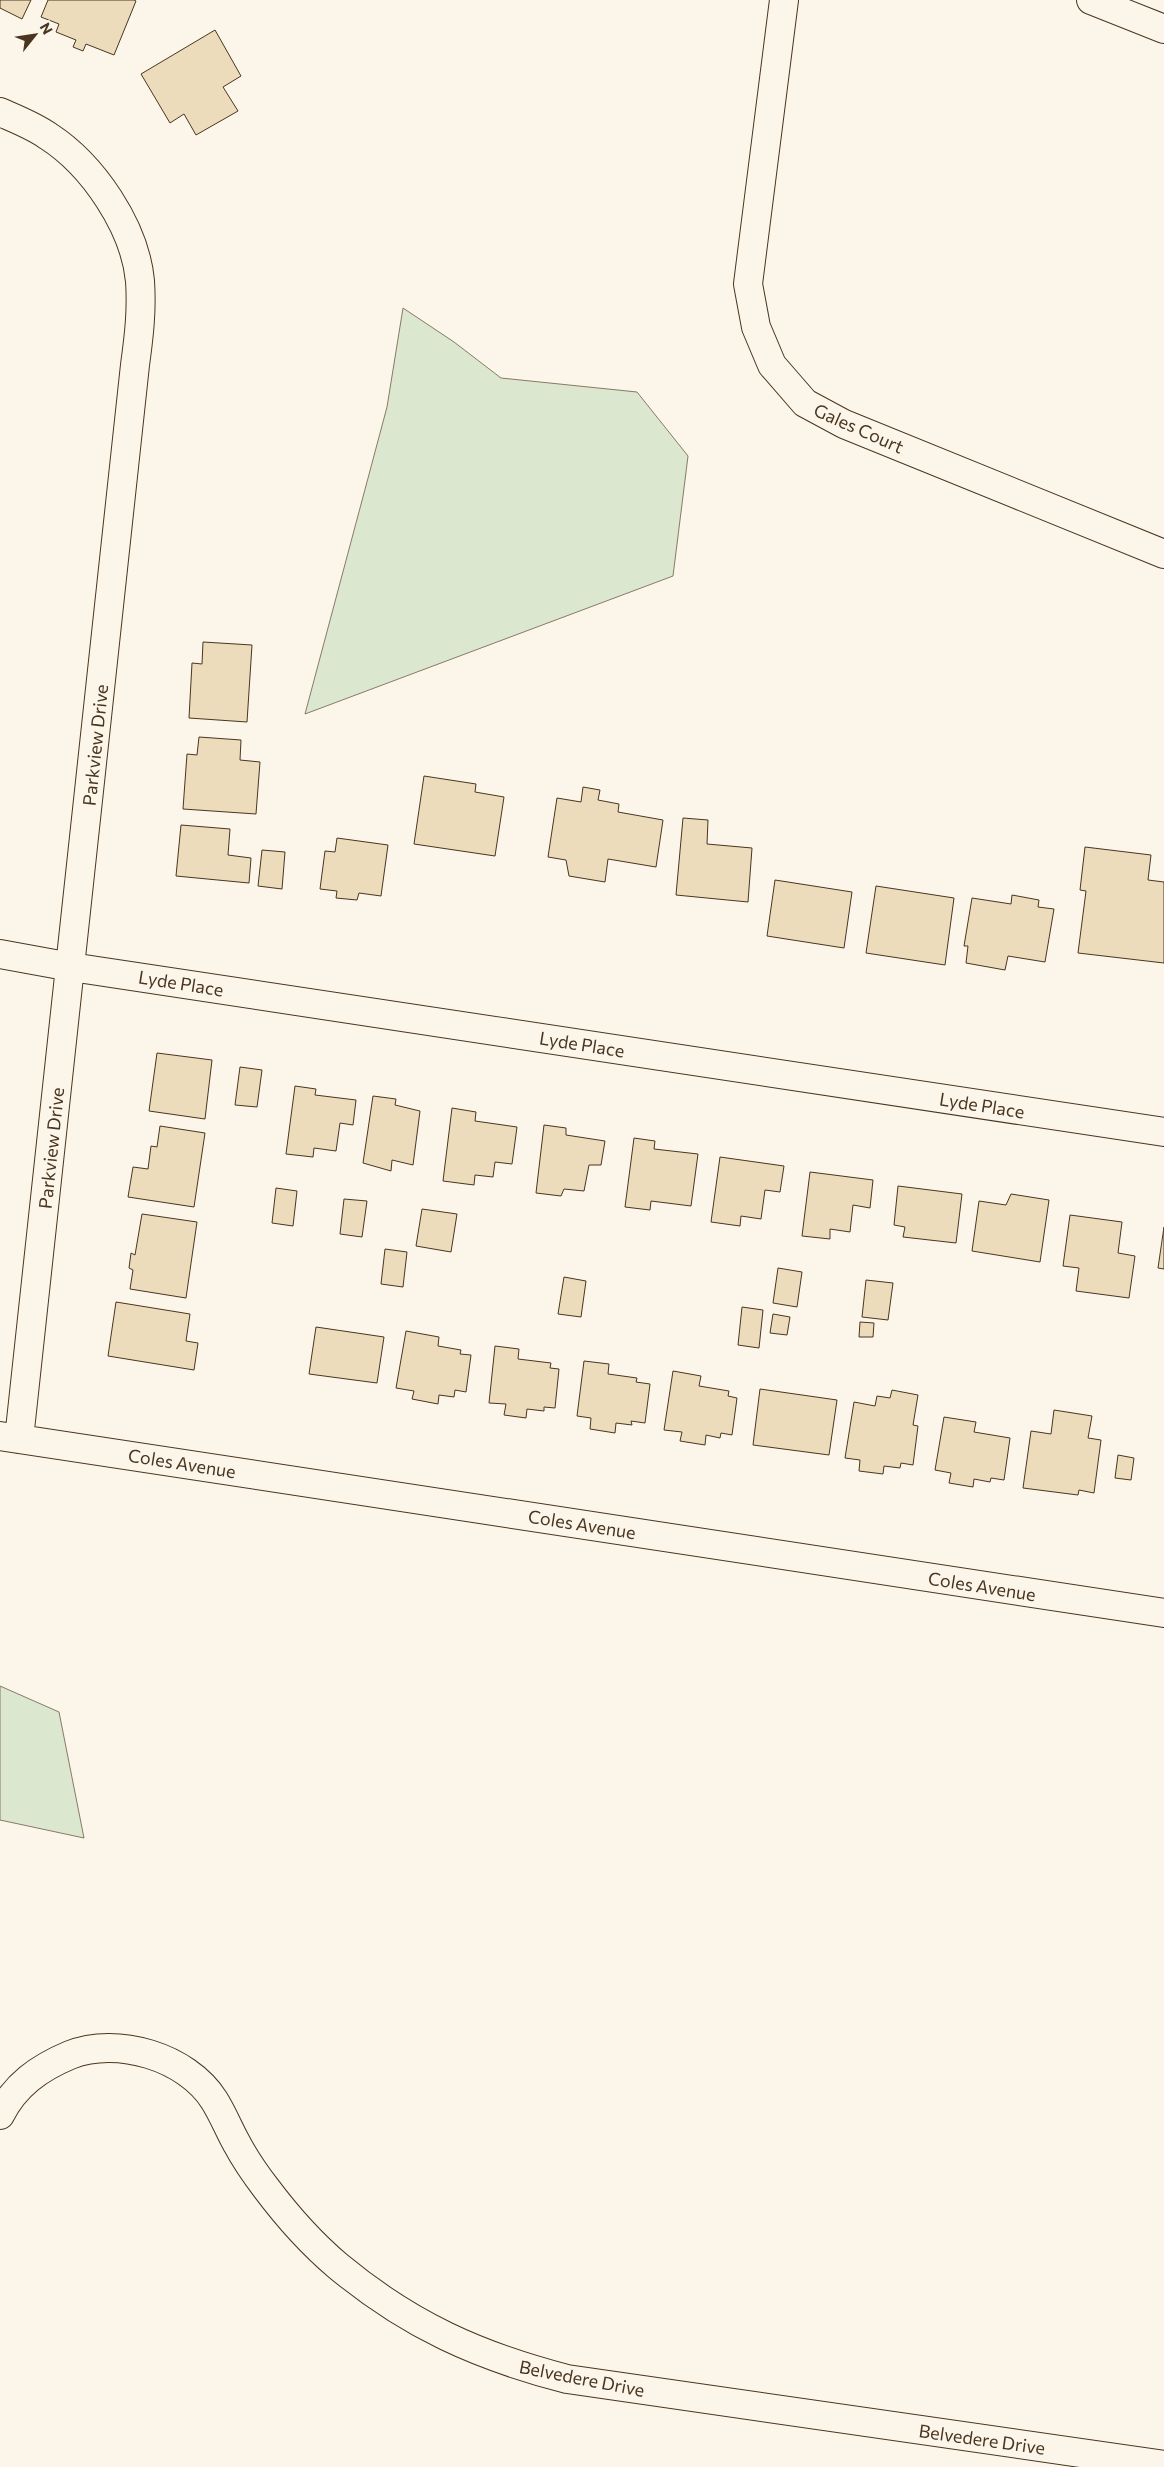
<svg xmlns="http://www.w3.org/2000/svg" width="1164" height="2467" viewBox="0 0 1164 2467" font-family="Commissioner,sans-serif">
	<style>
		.green { fill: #dce7d0; stroke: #887966 }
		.building { fill: #ecdcbc; stroke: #4a3520 }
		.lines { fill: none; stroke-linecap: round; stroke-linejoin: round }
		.minor-casing { stroke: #4a3520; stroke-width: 30 }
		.minor { stroke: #fbf6e9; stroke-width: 28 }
		.labels { text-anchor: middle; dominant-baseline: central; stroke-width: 4; stroke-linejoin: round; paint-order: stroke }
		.street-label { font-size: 18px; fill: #4a3520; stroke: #fbf6e9 }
	</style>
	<rect width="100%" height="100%" fill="#fbf6e9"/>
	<path class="green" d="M403,308L454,342L501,378L637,392L688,456L673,576L305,714L387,407Z
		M0,1686L59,1712L84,1838L0,1820Z"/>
	<path class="building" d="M0,0H31L22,19L0,8Z
		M48,0H134L136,1L114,55L86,44L83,51L73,47L76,40L56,32L59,24L41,17Z
		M215,30L241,76L223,87L238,111L196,135L184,114L170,123L141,74Z
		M203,642L252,645L247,722L189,718L192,663L202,664Z
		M199,737L241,740L240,760L260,762L256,814L183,809L187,754L197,755Z
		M424,776L476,784L475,792L504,797L495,856L414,844Z
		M583,787L600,790L598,800L619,804L618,812L663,820L656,867L608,859L605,882L569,876L566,860L548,857L557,798L581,802Z
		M683,818L708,820L707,844L752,848L748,902L676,895Z
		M181,825L230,829L228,855L251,858L249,883L176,876Z
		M337,838L388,845L381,896L359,893L357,900L336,898L337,891L320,889L325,851L335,852Z
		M1085,847L1151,855L1148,880L1164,882V963L1078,953L1086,891L1080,890Z
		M262,850L285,852L282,889L258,886Z
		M775,880L852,892L844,948L767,936Z
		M876,886L954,898L945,965L866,953Z
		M1012,895L1039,900L1038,907L1054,909L1045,962L1008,956L1005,970L966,963L968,946H964L972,898L1011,904Z
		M157,1053L212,1060L205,1119L149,1111Z
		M240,1067L262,1070L257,1107L235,1105Z
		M295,1086L316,1089L315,1095L356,1100L353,1125L340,1123L336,1151L314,1148L313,1157L286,1154Z
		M373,1096L396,1099L395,1105L420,1111L413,1165L392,1160L391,1171L363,1163Z
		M452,1108L476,1112L475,1121L517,1127L512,1164L495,1162L493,1177L475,1175L474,1185L443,1181Z
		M544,1125L566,1128V1135L605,1141L601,1165H589L584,1191L564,1189L561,1196L536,1193Z
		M160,1126L205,1133L194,1207L128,1197L133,1167L148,1169L151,1146L157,1147Z
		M634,1138L655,1141L654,1149L698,1154L691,1206L651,1201L650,1210L625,1207Z
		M720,1157L784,1166L780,1192L765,1190L761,1219L741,1216L740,1226L711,1222Z
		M810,1172L873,1180L870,1208L853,1205L850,1232L830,1229V1239L802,1236Z
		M898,1186L962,1194L956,1243L903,1237L905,1227L894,1225Z
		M276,1188L297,1191L293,1226L272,1223Z
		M1011,1194L1049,1200L1040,1262L972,1251L979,1201L1006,1205Z
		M344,1199L367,1201L362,1237L340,1234Z
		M422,1209L457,1214L451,1252L416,1246Z
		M142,1214L197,1222L186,1298L130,1289L133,1270L129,1268L131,1253L135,1255Z
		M1070,1215L1122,1222L1118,1253L1135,1256L1129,1298L1076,1291L1079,1268L1063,1266Z
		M1164,1227V1269L1158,1268Z
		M385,1249L407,1252L403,1287L381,1284Z
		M778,1268L802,1272L797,1307L773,1303Z
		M564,1277L586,1281L581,1317L558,1314Z
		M866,1280L893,1283L888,1320L862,1317Z
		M116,1302L190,1314L186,1341L198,1343L194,1370L108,1356Z
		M742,1307L763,1310L759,1348L738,1345Z
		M773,1314L790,1317L787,1335L770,1333Z
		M860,1322L874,1323L873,1337H859Z
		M316,1327L384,1337L377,1383L309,1374Z
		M406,1331L439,1337L438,1346L461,1350L460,1354L471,1355L466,1392L455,1390L454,1397L439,1395L438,1404L412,1399L414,1391L396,1388Z
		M495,1346L519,1349L518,1359L551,1363L550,1368L559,1369L555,1408L544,1407V1411L527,1409L526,1418L504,1415L506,1404L489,1403Z
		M584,1361L609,1364L608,1374L637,1378L636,1382L650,1384L645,1423L631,1421L632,1425L616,1423L615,1433L590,1429L591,1418L577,1416Z
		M673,1371L701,1376L699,1386L729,1391L728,1396L737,1398L732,1435L721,1433L720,1438L706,1435L705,1445L680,1441L682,1432L664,1430Z
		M760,1389L837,1400L829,1455L753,1445Z
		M892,1390L918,1395L913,1425L918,1426L913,1465L901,1463L900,1468L884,1466L883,1474L859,1471L860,1460L845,1458L854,1402L875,1406L877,1396L890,1398Z
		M1054,1410L1092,1416L1088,1438L1101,1440L1094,1493L1079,1490L1078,1495L1023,1488L1031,1431L1051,1434Z
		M944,1417L976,1422L974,1432L1010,1438L1004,1480L991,1478L990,1482L974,1479L973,1487L949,1483L951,1473L935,1470Z
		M1118,1455L1134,1458L1131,1480L1115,1478Z"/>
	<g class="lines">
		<defs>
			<path id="minor" d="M784,0L748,284L756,327L772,365L805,403L844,424L1164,554
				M1091,0L1164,29
				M0,112C16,119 34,126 48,136C93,165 135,227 140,281C142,310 139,336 135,365L19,1439
				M0,954L71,967L1164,1132
				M0,1436L1164,1613
				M0,2115C15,2085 39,2068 70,2055C117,2036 187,2057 214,2100C223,2114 229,2130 237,2144C245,2159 256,2175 266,2188C287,2216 312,2244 338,2266C409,2325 478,2356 567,2379L1164,2465"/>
		</defs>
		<use href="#minor" class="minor-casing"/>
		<use href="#minor" class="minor"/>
	</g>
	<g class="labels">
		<g class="street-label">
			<text transform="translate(859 428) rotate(24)">Gales Court</text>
			<text transform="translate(95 745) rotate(-84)">Parkview Drive</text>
			<text transform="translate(181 983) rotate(9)">Lyde Place</text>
			<text transform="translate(582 1044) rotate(9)">Lyde Place</text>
			<text transform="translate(982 1105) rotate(9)">Lyde Place</text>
			<text transform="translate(51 1148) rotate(-84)">Parkview Drive</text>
			<text transform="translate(182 1463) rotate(9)">Coles Avenue</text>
			<text transform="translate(582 1524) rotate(9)">Coles Avenue</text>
			<text transform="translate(982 1586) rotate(9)">Coles Avenue</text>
			<text transform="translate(582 2378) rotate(11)">Belvedere Drive</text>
			<text transform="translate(982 2439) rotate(8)">Belvedere Drive</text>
		</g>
	</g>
	<g transform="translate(35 35) rotate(60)" stroke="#fbf6e9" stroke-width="4" paint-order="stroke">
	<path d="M0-4L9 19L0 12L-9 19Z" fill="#4a3520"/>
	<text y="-8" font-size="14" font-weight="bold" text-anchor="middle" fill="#4a3520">N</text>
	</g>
</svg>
